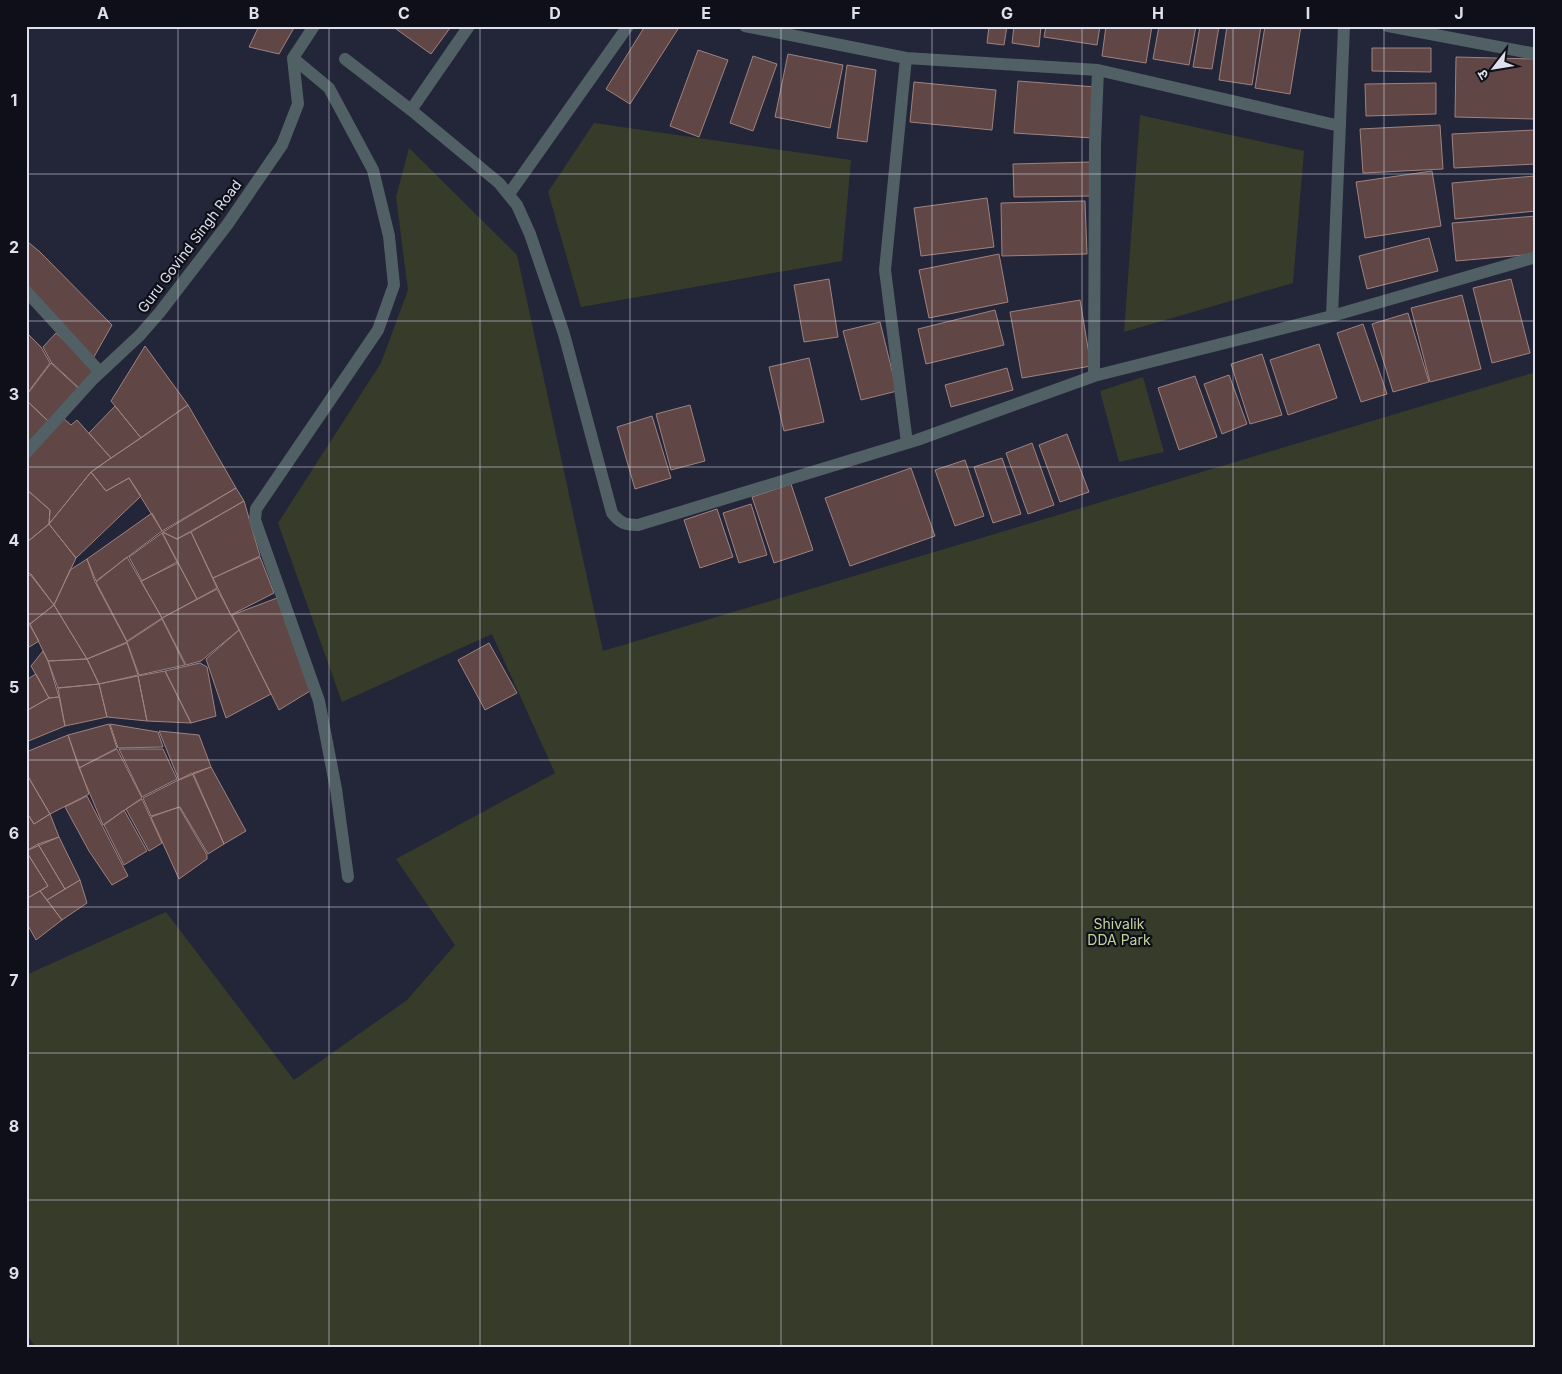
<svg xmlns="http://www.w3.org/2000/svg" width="1562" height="1374" viewBox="0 0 1562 1374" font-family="Inter,'Noto Sans Devanagari',sans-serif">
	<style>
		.green { fill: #373c2a }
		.building { fill: #604745; stroke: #9e8280 }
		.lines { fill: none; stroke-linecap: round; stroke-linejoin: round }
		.minor { stroke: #516065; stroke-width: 12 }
		.grid { fill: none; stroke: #dee0ed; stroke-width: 1; stroke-opacity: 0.55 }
		.labels { text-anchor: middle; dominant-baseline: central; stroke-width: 4.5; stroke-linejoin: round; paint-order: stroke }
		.street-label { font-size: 14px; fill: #dee0ed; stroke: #0e0f18 }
		.park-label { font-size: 14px; fill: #c5d49c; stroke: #0e0f18 }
		.neatline { fill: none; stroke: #dee0ed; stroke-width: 2 }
		.grid-label { font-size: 16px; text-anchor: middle; font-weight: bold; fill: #dee0ed }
	</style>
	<rect width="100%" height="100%" fill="#232538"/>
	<path class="green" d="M1140,115L1304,151L1293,283L1124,332Z
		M594,123L851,160L842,261L581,307L548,192Z
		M409,148L517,255L603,651L1536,372V1348H36L26,1333V975L166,912L294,1080L407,1000L455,945L396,859L555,773L492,634L342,702L278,523L381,363L408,290L396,197Z
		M1143,377L1164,452L1119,462L1100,391Z"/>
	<path class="building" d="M259,26H295L279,54L249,47Z
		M392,26H448L450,28L431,54Z
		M645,26H674L678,29L630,104L606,89Z
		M989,26H1007L1004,45L987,43Z
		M1014,26H1041L1039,47L1012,43Z
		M1046,26H1100L1097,45L1044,37Z
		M1106,26H1152L1146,63L1102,56Z
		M1159,26H1196L1189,65L1153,59Z
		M1200,26H1219L1212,69L1193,67Z
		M1227,26H1261L1252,85L1219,80Z
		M1265,26H1301L1290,94L1255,88Z
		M1372,48H1431V72L1372,71Z
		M698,50L728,60L699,137L670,126Z
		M788,54L843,65L830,128L775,117Z
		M753,56L777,64L753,131L730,123Z
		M1456,57L1535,59L1534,119L1455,117Z
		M847,65L876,70L867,142L837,138Z
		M1018,81L1096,87L1093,138L1014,133Z
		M914,82L996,90L992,130L910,122Z
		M1436,83V114L1366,116L1365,84Z
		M1440,125L1443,169L1363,173L1360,129Z
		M1535,130L1536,164L1454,168L1452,134Z
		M1092,162V196L1014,197L1013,164Z
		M1432,171L1441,226L1365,238L1356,182Z
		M1535,176L1536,211L1455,219L1452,183Z
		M987,198L994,247L921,256L914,208Z
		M1085,201L1087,254L1002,256L1001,203Z
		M1536,216V254L1456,261L1452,223Z
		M1429,238L1438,271L1367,289L1359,256Z
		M28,242L40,252L112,325L91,362L26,292Z
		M999,254L1008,302L929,318L919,270Z
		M829,279L838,337L804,342L794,285Z
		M1511,279L1530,353L1492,363L1473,288Z
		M1462,295L1481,369L1430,382L1411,308Z
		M1080,300L1091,366L1022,378L1010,312Z
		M995,310L1004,345L926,364L918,329Z
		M1408,313L1429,382L1393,392L1372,324Z
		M880,322L897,391L861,400L843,331Z
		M1363,324L1387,394L1361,402L1337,333Z
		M26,332L41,347L50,363L26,395Z
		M56,333L95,370L79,388L51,362L43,347Z
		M1319,344L1337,398L1288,415L1270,360Z
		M145,346L188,405L141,438L111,401Z
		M1262,354L1282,415L1250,424L1231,364Z
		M809,358L824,422L784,431L769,367Z
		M51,363L79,389L48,421L26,400V396Z
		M1007,368L1013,390L951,407L945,385Z
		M1229,375L1247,424L1222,434L1204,384Z
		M1195,376L1217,437L1179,450L1158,388Z
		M26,400L48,421L26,445Z
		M188,405L236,488L162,531L129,478L106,491L91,472Z
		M690,405L705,461L671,470L656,414Z
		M115,406L141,438L111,458L89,433Z
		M652,416L671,478L635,489L617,427Z
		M63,418L71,425L77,420L111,458L91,472L49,524L50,510L26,489V455Z
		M1067,434L1089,492L1060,502L1039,445Z
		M1032,443L1054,505L1028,514L1006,453Z
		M1002,458L1021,514L993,523L974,467Z
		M965,460L984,516L955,526L935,470Z
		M911,468L935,536L850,566L825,498Z
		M91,472L106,491L129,478L141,496L76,558L49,524Z
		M791,484L813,550L774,563L752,497Z
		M236,488L244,501L177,539L163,532Z
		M26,489L50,510L49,524L26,543Z
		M244,501L260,556L213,578L191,532Z
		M751,504L767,555L739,563L723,513Z
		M717,509L733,557L700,568L684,520Z
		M152,513L162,531L96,581L87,559Z
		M49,524L76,558L54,605L26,569V543Z
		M162,532L177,539L191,532L217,588L197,599Z
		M162,533L177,562L142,581L129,557Z
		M127,557L162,618L127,641L96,582Z
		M260,557L274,593L231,615L213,578Z
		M87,559L95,582L127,642L87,659L54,605L70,570Z
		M178,563L197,599L162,618L141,581Z
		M31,574L54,605L30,624L26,619V578Z
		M217,589L239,630L201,661L186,665L162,618Z
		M277,598L310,691L279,710L232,615Z
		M54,605L87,659L48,661L30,624Z
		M26,619L39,641L26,649Z
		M162,619L185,665L139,675L127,642Z
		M239,630L271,694L226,718L206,659Z
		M127,643L138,675L99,684L87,659Z
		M489,643L517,693L485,710L458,660Z
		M43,651L48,661L59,697L49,698L31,666Z
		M87,659L99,684L58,688L48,661Z
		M200,663L207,667L216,716L191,723L165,671Z
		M165,671L191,723L147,721L138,676Z
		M36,674L49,698L26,711V680Z
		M138,676L147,721L107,717L99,684Z
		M99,684L107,717L65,726L58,688Z
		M59,697L65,726L26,742V711L49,698Z
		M109,724L117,748L79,768L68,735Z
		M110,724L158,732L163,747L118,748Z
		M159,731L199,735L211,767L179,780Z
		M68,735L89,794L50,814L26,773V752Z
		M117,749L142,798L103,825L79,768Z
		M119,749H163L177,779L142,797Z
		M211,767L246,831L224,844L193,773Z
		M26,773L50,814L34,824L29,816L26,818Z
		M192,773L224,844L208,854L180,807L151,816L143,798Z
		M87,796L128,876L112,885L89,851L65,807Z
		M142,799L162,843L149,851L126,809Z
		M179,807L207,855V859L179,879L151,817Z
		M124,810L147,851L124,865L104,825Z
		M50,814L59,837L26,851V818L29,816L34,824Z
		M59,837L80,880L65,889L38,844Z
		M38,844L65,889L47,900L40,891L48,886L26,851Z
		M29,856L48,886L26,899V858Z
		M80,880L87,903L62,920L47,900Z
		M40,891L62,920L36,940L26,922V899Z"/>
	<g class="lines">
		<path class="minor" d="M745,26L906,58L1098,70L1340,126
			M1388,26L1536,54
			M293,58L329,88L373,170L389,236L394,285L378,330L256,509L255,520L319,701L336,789L348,877
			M906,58L885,270L907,443
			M345,59L411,110L499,183L517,205L530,234L564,334L612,513C620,523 625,525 638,525L917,440L1094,376L1332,316L1536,257
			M411,110L469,26
			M509,194L628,26
			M26,291L100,372
			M1332,316L1344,26
			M1094,376L1095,144L1098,70
			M26,453L93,379L140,335L160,312L227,225L282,145L298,104L293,58L314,26"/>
	</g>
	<path class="grid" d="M178,26V1348M329,26V1348M480,26V1348M630,26V1348M781,26V1348M932,26V1348M1082,26V1348M1233,26V1348M1384,26V1348M26,174H1536M26,321H1536M26,467H1536M26,614H1536M26,760H1536M26,907H1536M26,1053H1536M26,1200H1536"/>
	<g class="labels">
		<g class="street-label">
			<text transform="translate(189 246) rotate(-53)">Guru Govind Singh Road</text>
		</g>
		<g class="park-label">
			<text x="1119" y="923">Shivalik<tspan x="1119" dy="16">DDA Park</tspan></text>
		</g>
	</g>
	<rect width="1562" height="1374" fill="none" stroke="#0e0f18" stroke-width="55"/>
	<g transform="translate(1494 68) rotate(239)" stroke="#0e0f18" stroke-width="4" paint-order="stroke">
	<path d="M0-4L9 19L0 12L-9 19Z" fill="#dee0ed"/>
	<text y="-8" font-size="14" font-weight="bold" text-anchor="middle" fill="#dee0ed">उ</text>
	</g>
	<rect x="28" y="28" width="1506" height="1318" class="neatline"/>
	<g class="grid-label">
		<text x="103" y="19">A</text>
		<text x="254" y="19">B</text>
		<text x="404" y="19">C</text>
		<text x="555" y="19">D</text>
		<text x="706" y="19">E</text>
		<text x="856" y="19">F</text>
		<text x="1007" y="19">G</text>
		<text x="1158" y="19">H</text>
		<text x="1308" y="19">I</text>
		<text x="1459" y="19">J</text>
		<text x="14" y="106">1</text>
		<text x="14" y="253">2</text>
		<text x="14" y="400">3</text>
		<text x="14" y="546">4</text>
		<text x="14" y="693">5</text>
		<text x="14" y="839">6</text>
		<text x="14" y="986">7</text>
		<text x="14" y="1132">8</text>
		<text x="14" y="1279">9</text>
	</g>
</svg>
